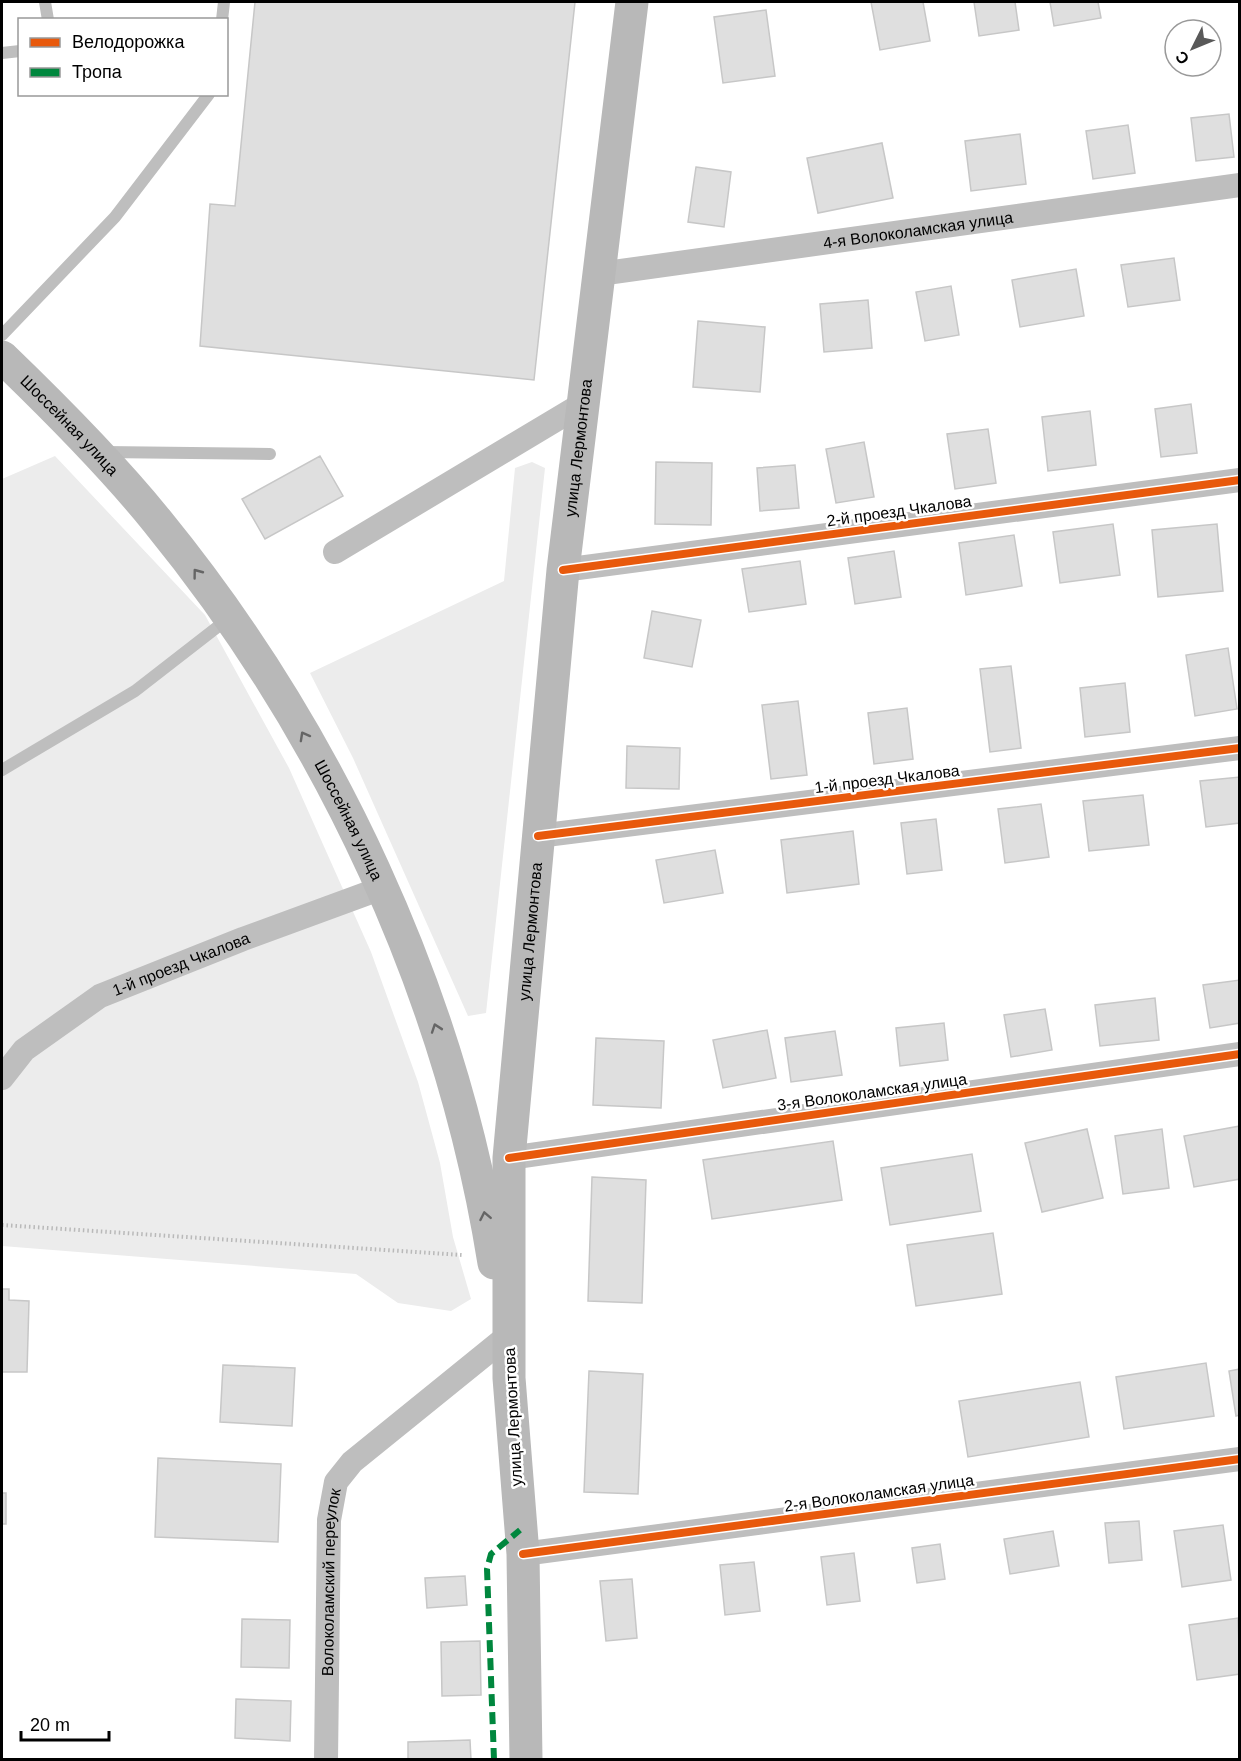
<svg xmlns="http://www.w3.org/2000/svg" width="1241" height="1761" viewBox="0 0 1241 1761" font-family="Helvetica,sans-serif">
	<style>
		.green { fill: #ececec }
		.building { fill: #dfdfdf; stroke: #c7c7c7; stroke-width: 1.5 }
		.lines { fill: none; stroke-linecap: round; stroke-linejoin: round }
		.path { stroke: #b9b9b9; stroke-width: 4; stroke-dasharray: 1.5 3; stroke-linecap: butt }
		.lane { stroke: #bebebe; stroke-width: 12 }
		.street { stroke: #bebebe; stroke-width: 24 }
		.secondary { stroke: #b8b8b8; stroke-width: 33 }
		.quiet { stroke: #00873e; stroke-width: 6; stroke-dasharray: 12 6; stroke-linecap: butt }
		.cycleway-casing { stroke: #fff; stroke-width: 11 }
		.cycleway { stroke: #e8590c; stroke-width: 8 }
		.oneway { stroke: #656565 }
		.labels { text-anchor: middle; dominant-baseline: central; stroke-width: 5; stroke-linejoin: round; paint-order: stroke }
		.street-label { font-size: 16px; fill: #000; stroke: #fff }
	</style>
	<rect width="100%" height="100%" fill="#fff"/>
	<path class="green" d="M55,456L205,615L289,768L371,952L418,1082L440,1163L453,1237L471,1299L451,1311L398,1303L356,1274L2,1246V479Z
		M532,462L545,468L486,1013L468,1016L353,758L310,673L504,581L515,468Z"/>
	<path class="building" d="M255,2H575L534,380L200,346L210,204L235,206Z
		M871,2H923L930,41L880,50Z
		M974,2H1015L1019,30L979,36Z
		M1050,2H1098L1101,18L1054,26Z
		M766,10L775,76L723,83L714,17Z
		M1229,114L1234,157L1196,161L1191,118Z
		M1128,125L1135,173L1093,179L1086,131Z
		M1020,134L1026,184L971,191L965,141Z
		M882,143L893,198L818,213L807,158Z
		M696,167L731,172L724,227L688,222Z
		M1174,258L1180,300L1128,307L1121,265Z
		M1076,269L1084,316L1020,327L1012,280Z
		M951,286L959,335L925,341L916,292Z
		M868,300L872,348L824,352L820,304Z
		M698,321L765,327L760,392L693,387Z
		M1191,404L1197,453L1161,457L1155,409Z
		M1090,411L1096,465L1048,471L1042,417Z
		M988,429L996,483L955,489L947,434Z
		M864,442L874,497L836,503L826,449Z
		M320,456L343,496L265,539L242,499Z
		M656,462L712,463L711,525L655,524Z
		M795,465L799,508L760,511L757,468Z
		M1113,524L1120,575L1060,583L1053,532Z
		M1217,524L1223,591L1158,597L1152,530Z
		M1014,535L1022,586L966,595L959,543Z
		M894,551L901,597L855,604L848,558Z
		M800,561L806,604L749,612L742,569Z
		M652,611L701,620L692,667L644,658Z
		M1228,648L1237,709L1195,716L1186,655Z
		M1011,666L1021,748L990,752L980,669Z
		M1125,683L1130,732L1085,737L1080,688Z
		M798,701L807,775L771,779L762,705Z
		M907,708L913,759L874,764L868,713Z
		M627,746L680,748L679,789L626,788Z
		M1240,777V823L1206,827L1200,781Z
		M1143,795L1149,845L1089,851L1083,801Z
		M1041,804L1049,857L1005,863L998,809Z
		M936,819L942,870L907,874L901,823Z
		M853,831L859,884L787,893L781,840Z
		M715,850L723,893L664,903L656,860Z
		M1240,980V1023L1210,1028L1203,985Z
		M1155,998L1159,1040L1100,1046L1095,1005Z
		M1045,1009L1052,1050L1011,1057L1004,1015Z
		M944,1023L948,1060L900,1066L896,1028Z
		M767,1030L776,1078L723,1088L713,1040Z
		M835,1031L842,1075L791,1082L785,1038Z
		M596,1038L664,1041L661,1108L593,1105Z
		M1240,1126V1179L1194,1187L1184,1136Z
		M1087,1129L1103,1198L1042,1212L1025,1143Z
		M1162,1129L1169,1188L1123,1194L1115,1136Z
		M833,1141L842,1200L712,1219L703,1160Z
		M972,1154L981,1211L890,1225L881,1168Z
		M592,1177L646,1180L642,1303L588,1301Z
		M993,1233L1002,1294L916,1306L907,1245Z
		M2,1289H9V1300L29,1301L27,1372H2Z
		M1206,1363L1214,1416L1124,1429L1116,1377Z
		M223,1365L295,1368L292,1426L220,1422Z
		M1240,1369V1415L1236,1416L1229,1371Z
		M589,1371L643,1374L638,1494L584,1492Z
		M1080,1382L1089,1437L968,1457L959,1401Z
		M158,1458L281,1464L278,1542L155,1537Z
		M2,1493H6V1524H2Z
		M1139,1521L1142,1560L1109,1563L1105,1523Z
		M1223,1525L1231,1580L1182,1587L1174,1531Z
		M1053,1531L1059,1566L1010,1574L1004,1539Z
		M940,1544L945,1579L917,1583L912,1548Z
		M854,1553L860,1601L827,1605L821,1557Z
		M754,1562L760,1611L725,1615L720,1565Z
		M465,1576L467,1605L427,1608L425,1578Z
		M632,1579L637,1638L606,1641L600,1581Z
		M1238,1618L1240,1674L1197,1680L1189,1625Z
		M242,1619L290,1620L289,1668L241,1667Z
		M480,1641L481,1695L442,1696L441,1642Z
		M236,1699L291,1701L290,1741L235,1738Z
		M470,1740L471,1760H408V1742Z"/>
	<g class="lines">
		<path class="path" d="M2,1225L462,1255"/>
		<path class="lane" d="M45,2L48,20
			M222,20L224,2
			M2,53L20,51
			M2,335L115,217L209,94
			M104,452L270,454
			M2,770L135,691L229,618"/>
		<g class="street">
			<path id="s1" d="M599,274L1240,185"/>
			<path d="M335,552L584,403"/>
			<path d="M563,570L1240,480"/>
			<path d="M538,836L1240,748"/>
			<path id="s2" d="M2,1078L24,1050L100,996L243,939L382,888"/>
			<path d="M509,1158L1240,1054"/>
			<path d="M523,1554L1240,1459"/>
			<path id="s3" d="M326,1760L329,1520L336,1482L352,1462L505,1338"/>
		</g>
		<g class="secondary">
			<path id="s4" d="M2,357C56,409 110,463 157,521C330,733 451,993 494,1263"/>
			<path id="s5" d="M526,1760L523,1554L509,1378V1158L563,570L632,2"/>
		</g>
		<path class="quiet" d="M494,1760L487,1569L491,1554L520,1530"/>
		<defs>
			<path id="cycleway" d="M563,570L1240,480
				M538,836L1240,748
				M509,1158L1240,1054
				M523,1554L1240,1459"/>
		</defs>
		<use href="#cycleway" class="cycleway-casing"/>
		<use href="#cycleway" class="cycleway"/>
	</g>
	<defs><path id="oneway-chevron" d="M-2-3.5L2.5 0L-2 3.5" fill="none" stroke-width="1.6" stroke-linecap="round" stroke-linejoin="round" transform="scale(1.5)"/></defs>
	<g class="oneway">
		<use href="#oneway-chevron" transform="translate(197 573) rotate(-127)"/>
		<use href="#oneway-chevron" transform="translate(304 736) rotate(-119)"/>
		<use href="#oneway-chevron" transform="translate(436 1028) rotate(-109)"/>
		<use href="#oneway-chevron" transform="translate(485 1216) rotate(-101)"/>
	</g>
	<g class="labels">
		<g class="street-label">
			<text stroke="none"><textPath href="#s1" startOffset="322">4-я Волоколамская улица</textPath></text>
			<text stroke="none"><textPath href="#s4" startOffset="96">Шоссейная улица</textPath></text>
			<text stroke="none"><textPath href="#s5" startOffset="1316">улица Лермонтова</textPath></text>
			<text transform="translate(899 511) rotate(-8)">2-й проезд Чкалова</text>
			<text transform="translate(887 779) rotate(-7)">1-й проезд Чкалова</text>
			<text stroke="none"><textPath href="#s4" startOffset="582">Шоссейная улица</textPath></text>
			<text stroke="none"><textPath href="#s5" startOffset="830">улица Лермонтова</textPath></text>
			<text stroke="none"><textPath href="#s2" startOffset="216">1-й проезд Чкалова</textPath></text>
			<text transform="translate(872 1092) rotate(-8)">3-я Волоколамская улица</text>
			<text transform="translate(513 1417) rotate(-93)">улица Лермонтова</text>
			<text transform="translate(879 1493) rotate(-8)">2-я Волоколамская улица</text>
			<text stroke="none"><textPath href="#s3" startOffset="178">Волоколамский переулок</textPath></text>
		</g>
	</g>
	<rect width="1241" height="1761" fill="none" stroke="#000000" stroke-width="6"/>
	<rect x="18" y="18" width="210" height="78" fill="#ffffff" stroke="#999999" stroke-width="1.5"/>
	<rect x="30" y="38" width="30" height="9" fill="#e8590c" stroke="#999999" stroke-width="1.5"/>
	<text x="72" y="48" font-size="18" fill="#000000">Велодорожка</text>
	<rect x="30" y="68" width="30" height="9" fill="#00873e" stroke="#999999" stroke-width="1.5"/>
	<text x="72" y="78" font-size="18" fill="#000000">Тропа</text>
	<g transform="translate(1193 48) rotate(227)"><circle r="28" fill="#ffffff" stroke="#999999" stroke-width="1.5"/>
	<path d="M0-4.5L10 22L0 15L-10 22Z" fill="#595959"/>
	<text y="-9" font-size="16" font-weight="bold" text-anchor="middle" fill="#000000">С</text>
	</g>
	<path d="M21 1731v9h88v-9" fill="none" stroke="#000000" stroke-width="3"/>
	<text x="30" y="1731" font-size="18" fill="#000000" stroke="#ffffff" stroke-width="4.5" paint-order="stroke">20 m</text>
</svg>
